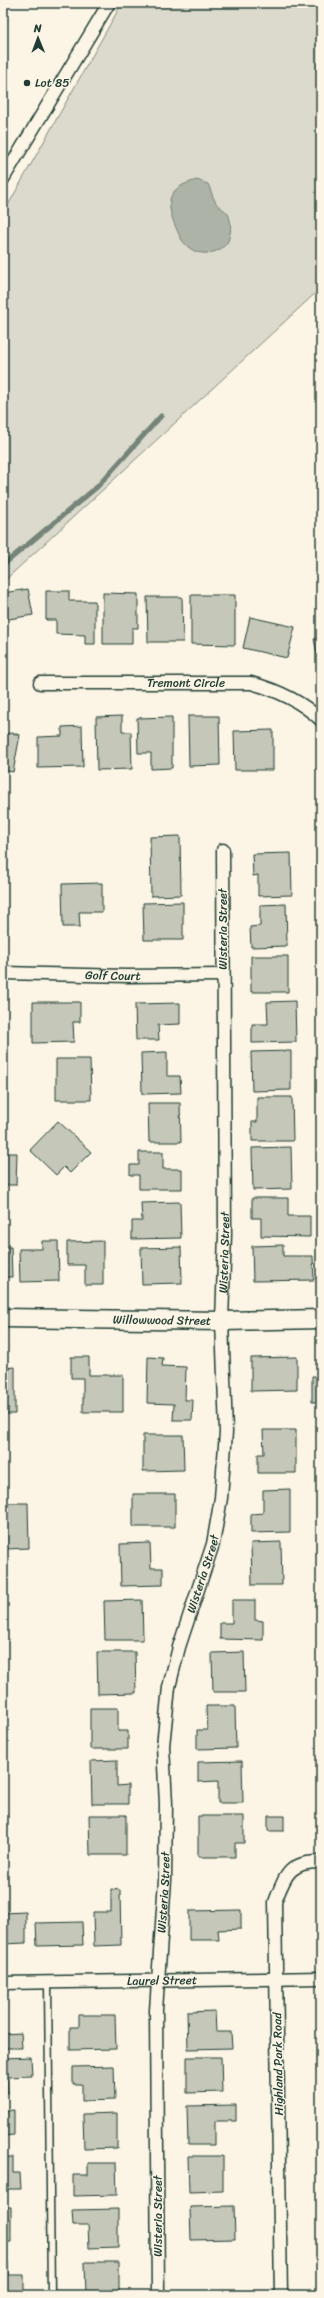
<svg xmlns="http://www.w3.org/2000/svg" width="324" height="2298" viewBox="0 0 324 2298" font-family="Sriracha,sans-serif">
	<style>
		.green { fill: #dcdacc; stroke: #7e8c80 }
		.water { fill: #aeb3a7; stroke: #758479 }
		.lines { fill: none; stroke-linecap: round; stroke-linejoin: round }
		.stream { stroke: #758479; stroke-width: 5 }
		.building { fill: #c5c7b9; stroke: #1f3d34 }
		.lane-casing { stroke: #1f3d34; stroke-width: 9 }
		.street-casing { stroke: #1f3d34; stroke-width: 15 }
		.secondary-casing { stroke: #1f3d34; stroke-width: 21 }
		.lane { stroke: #fcf5e5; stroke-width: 6 }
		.street { stroke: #fcf5e5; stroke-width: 12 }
		.secondary { stroke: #fcf5e5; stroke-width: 18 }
		.poi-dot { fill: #1f3d34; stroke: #fcf5e5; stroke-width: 1.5 }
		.labels { text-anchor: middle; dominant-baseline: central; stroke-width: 3; stroke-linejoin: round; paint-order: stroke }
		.poi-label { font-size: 12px; fill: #1f3d34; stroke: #fcf5e5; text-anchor: start }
		.street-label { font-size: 12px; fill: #1f3d34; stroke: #fcf5e5 }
	</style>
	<rect width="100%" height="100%" fill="#fcf5e5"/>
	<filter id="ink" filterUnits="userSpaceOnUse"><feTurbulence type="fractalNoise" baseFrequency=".025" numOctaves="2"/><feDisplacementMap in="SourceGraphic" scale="8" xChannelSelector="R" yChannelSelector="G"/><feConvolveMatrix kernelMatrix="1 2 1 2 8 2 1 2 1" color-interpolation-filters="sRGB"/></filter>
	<g filter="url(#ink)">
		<path class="green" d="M122,3H321V288L3,582V214Z"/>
		<path class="water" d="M197,180L208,184C211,190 212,196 215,201C217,207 225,209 228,214C232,222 231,233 228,241C222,253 202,257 191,249C183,244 180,237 177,230C165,203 165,188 197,180Z"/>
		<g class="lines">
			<path class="stream" d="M3,565L97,487L161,416"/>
		</g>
		<path class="building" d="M28,589L33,615L3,620V593Z
			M46,591H69V601H95V644H85V635L56,634V620H46Z
			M103,593L138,594V628H132V644H103Z
			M191,595H235V645L191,644Z
			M147,597H182L183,642H148Z
			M250,617L295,627L287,658L243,648Z
			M321,638V658H318L314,639Z
			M122,716V732H131L132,769L97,770L96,717Z
			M188,716H219L220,765L189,766Z
			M172,717V768L151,769V753H138L137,718Z
			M82,726L83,767L38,768V737L62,736V727Z
			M273,730V770H235L234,731Z
			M12,733L20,735L13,772L3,770V734Z
			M180,836L181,895L151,896L150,837Z
			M291,853L292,895L258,896V875L253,876L252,854Z
			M102,883V912H79L80,927H63L62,884Z
			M183,902V940H144L143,903Z
			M286,904L287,946L251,947L250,927L260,926V905Z
			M251,956H288V992H251Z
			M295,1001L296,1042L252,1043V1024H268L267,1002Z
			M33,1002H80V1022H73L74,1042L33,1043Z
			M180,1003V1024L158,1025L159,1040H136L135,1004Z
			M291,1051V1090L252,1091L251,1052Z
			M167,1052V1076H180L181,1093L142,1094L141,1053Z
			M56,1059H90L91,1100H56Z
			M257,1097H292L293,1141H252V1122H257Z
			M148,1103H180L181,1142H149Z
			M58,1121L91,1152L70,1173L64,1167L56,1175L30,1150Z
			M291,1147L292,1189L253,1190L252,1148Z
			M139,1152H163V1169H182V1189H139V1175H130V1165H139Z
			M3,1153H17L16,1185H3Z
			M252,1198H288V1216H310V1237L261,1236V1218H252Z
			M180,1202L181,1238L132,1239V1221H142L141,1203Z
			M42,1241H58L59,1281L20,1282L19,1249H42Z
			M103,1241V1285H85V1265H67V1242Z
			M283,1245V1256H313L314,1280L253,1281L252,1246Z
			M3,1247H11L12,1277H3Z
			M181,1247L182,1283L142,1284L141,1248Z
			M71,1357H89V1375H123V1412H83V1378H71Z
			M148,1357L163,1358L162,1366L186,1367L185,1400H193L192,1420H173L174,1404L147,1403Z
			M297,1357V1390L251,1391V1358Z
			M15,1367V1414H3V1368Z
			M312,1376H321V1402H312Z
			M263,1430H296V1473H258V1454H264Z
			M143,1435H183L184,1470L143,1471Z
			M290,1489V1532L251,1533V1514L263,1513V1490Z
			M133,1494H175V1527H133Z
			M5,1503H28L29,1548L6,1549Z
			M281,1542L282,1585H252L251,1543Z
			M150,1543L151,1568H163V1585L121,1586L120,1544Z
			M142,1600L143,1640H105L104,1601Z
			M232,1600H255V1620L263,1621V1640L220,1639V1623H232Z
			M97,1652H135L136,1693L98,1694Z
			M244,1652L245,1692H213L212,1653Z
			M206,1706H235L236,1748L197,1749V1730H207Z
			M90,1708H118V1731H128V1749H90Z
			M117,1760V1786L128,1785V1804H92L91,1761Z
			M242,1761L243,1803H218V1781L198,1782V1762Z
			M89,1815H126V1855H90Z
			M198,1816H244V1843H235V1857H198Z
			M268,1816H284V1831H268Z
			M111,1889L120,1890L121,1945L94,1946L93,1912H111Z
			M241,1910V1929L218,1930L219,1940H189V1911Z
			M26,1912V1943L3,1944V1913Z
			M82,1922L83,1945L37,1946L36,1923Z
			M215,2011L216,2032H231L232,2048L188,2049L187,2012Z
			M79,2015H115L116,2049L70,2050V2027H79Z
			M21,2033L22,2048H3V2034Z
			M31,2057L32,2076L7,2077L8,2093H3V2058Z
			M187,2057H221L222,2092L187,2093Z
			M114,2066L115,2100L82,2101V2084H73V2067Z
			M236,2105V2121H215V2145H188L187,2106Z
			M14,2110V2135L3,2136V2111Z
			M117,2113V2148L84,2149L83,2114Z
			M188,2156H223V2191L189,2192Z
			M3,2157H13V2173H20L21,2189H3Z
			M88,2163H116L117,2195L73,2196V2175H88Z
			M234,2206L235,2239L191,2240L190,2207Z
			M3,2207H11V2242H3Z
			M118,2209V2247L89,2248L88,2225H73L72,2210Z
			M8,2262V2275H24V2295H3V2263Z
			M85,2262H119V2295H86Z"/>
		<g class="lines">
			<defs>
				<path id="lane" d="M48,1983L51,2295"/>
				<g id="street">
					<path d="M3,179L109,3"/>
					<path id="s1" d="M40,683H251C277,690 301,701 321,720"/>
					<path id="s2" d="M3,973L127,976L223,975"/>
					<path id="s3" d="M3,1983L321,1978"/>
					<path id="s4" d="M158,2295L156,2010L165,1880L166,1804L163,1746L169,1687L179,1647L213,1544L221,1498L226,1432L222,1321L225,1234L223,850"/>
					<path d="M281,2295L275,1902C285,1876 289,1861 321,1862"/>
				</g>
				<g id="secondary">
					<path id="s5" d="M3,1318L222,1321L321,1319"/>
				</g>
			</defs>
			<use href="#lane" class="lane-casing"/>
			<use href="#street" class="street-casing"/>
			<use href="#secondary" class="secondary-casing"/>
			<use href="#lane" class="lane"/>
			<use href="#street" class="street"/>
			<use href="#secondary" class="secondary"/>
		</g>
	</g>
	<circle class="poi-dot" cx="27" cy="83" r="4"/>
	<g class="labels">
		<g class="poi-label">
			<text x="35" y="83">Lot 85</text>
		</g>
		<g class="street-label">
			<text stroke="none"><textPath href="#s1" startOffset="146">Tremont Circle</textPath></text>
			<text transform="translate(223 929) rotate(-90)">Wisteria Street</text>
			<text stroke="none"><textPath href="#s2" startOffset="110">Golf Court</textPath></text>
			<text stroke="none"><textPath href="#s4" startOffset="1051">Wisteria Street</textPath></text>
			<text stroke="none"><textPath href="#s5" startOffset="159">Willowwood Street</textPath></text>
			<text stroke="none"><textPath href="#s4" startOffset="727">Wisteria Street</textPath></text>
			<text stroke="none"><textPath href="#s4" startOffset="403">Wisteria Street</textPath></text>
			<text stroke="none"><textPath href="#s3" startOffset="159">Laurel Street</textPath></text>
			<text transform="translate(278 2064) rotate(-91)">Highland Park Road</text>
			<text transform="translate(158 2216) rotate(-90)">Wisteria Street</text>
		</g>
	</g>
	<rect width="324" height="2298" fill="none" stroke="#fcf5e5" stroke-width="16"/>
	<rect x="8" y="8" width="308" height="2282" fill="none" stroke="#1f3d34" stroke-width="1.5" filter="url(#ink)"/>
	<g transform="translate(38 38) rotate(359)" stroke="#fcf5e5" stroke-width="3" paint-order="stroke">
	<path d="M0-3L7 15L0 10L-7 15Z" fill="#1f3d34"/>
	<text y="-6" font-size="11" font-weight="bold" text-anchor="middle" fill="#1f3d34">N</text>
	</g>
</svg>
